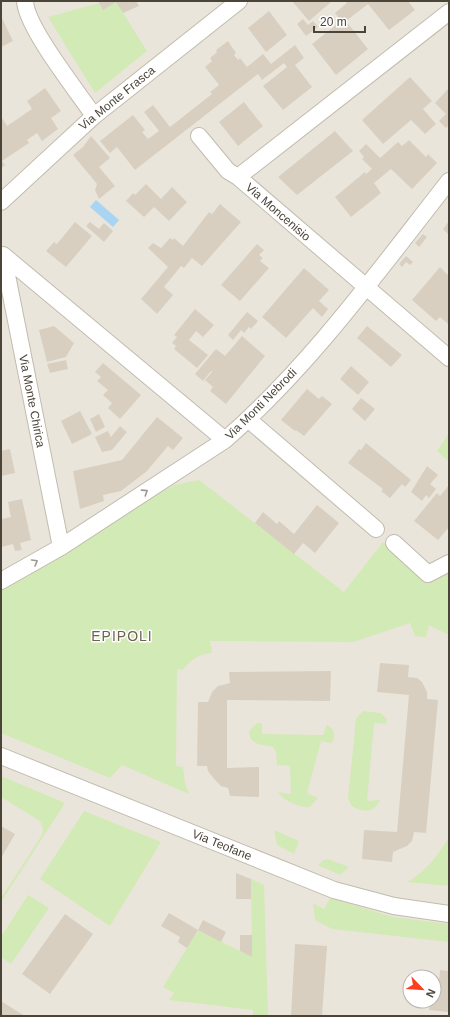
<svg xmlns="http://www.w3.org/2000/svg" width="450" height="1017" viewBox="0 0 450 1017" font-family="Arial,sans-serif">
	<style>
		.residential { fill: #eae5da; fill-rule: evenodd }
		.green { fill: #d2eab5 }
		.water { fill: #a9d4f2 }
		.building { fill: #d8cfc1 }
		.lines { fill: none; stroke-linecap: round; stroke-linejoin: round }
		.minor-casing { stroke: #c2bbae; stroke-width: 18 }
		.minor { stroke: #fff; stroke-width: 16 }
		.oneway { stroke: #9c9892 }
		.labels { text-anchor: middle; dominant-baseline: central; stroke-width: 3; stroke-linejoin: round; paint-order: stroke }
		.street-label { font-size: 12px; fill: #4b4439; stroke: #fff }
		.quarter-label { font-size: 14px; letter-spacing: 1px; fill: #6e6250; stroke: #fff }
	</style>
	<rect width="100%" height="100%" fill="#f6f3ec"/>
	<path class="residential" d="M1,1H449V1016H1ZM410,977H434V1001H410Z"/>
	<path class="green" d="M116,2L147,51L95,93L48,17L99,3L103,9Z
		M449,433V462L437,451Z
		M199,480L344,592L383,542L428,584L449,573V635L429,625L426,637L415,636L410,623L353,642L210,641L212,653C199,654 191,659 183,670L177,669L176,766L183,767L185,784L189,794L122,765L110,778L1,733V589L151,497L175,485Z
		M363,711L381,713L387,720L386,724L374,723L367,801L380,800C374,813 363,813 352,806L348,799L356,719Z
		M257,723H262V734L323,735L327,725C334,728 336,736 332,743L321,741L307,793L318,798L310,807C302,809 282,800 278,792L291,794L290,766L277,765L276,752L273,747C262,744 250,746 249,731Z
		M1,776L65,803L1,902V898L42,835L43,829L40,821L1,797Z
		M84,811L161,842L110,926L40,879Z
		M274,830L299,841L294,854L277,845Z
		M449,837V886L407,882C426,872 438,855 449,837Z
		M328,859L349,867L340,875L318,865L324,860Z
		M251,879L264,885L268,1016H253V1010L169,1000L174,993L163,987L198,930L252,957Z
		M28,895L49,908L11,964L1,957V937Z
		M330,898L393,917L449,924V942L332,929L315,920L313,903L324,909Z"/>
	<path class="water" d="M96,200L119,220L113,227L90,207Z"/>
	<path class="building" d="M98,1H136L139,6L123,13L116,2L103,10Z
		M292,1H330L331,2L309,21Z
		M346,1H408L415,10L389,30L368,4L346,21L368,49L336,75L312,44L341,21L335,13L347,3Z
		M269,11L287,35L266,52L248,28Z
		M2,18L13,41L1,47V19Z
		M303,19L308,25L313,21L318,27L306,36L297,24Z
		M228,41L236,53L234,55L238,60L240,58L247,67L263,54L271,64L295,45L304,58L295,65L312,87L283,110L263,86L287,67L284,63L262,80L258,74L135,170L117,147L110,153L100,141L133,115L145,130L142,132L148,139L159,131L144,112L153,105L170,127L212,94L210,92L219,85L205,67L212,61L210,58L217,52L216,50Z
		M410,77L432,101L423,109L436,124L425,134L411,120L383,144L362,120Z
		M45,88L61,111L51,118L58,129L42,141L37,133L27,140L29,143L2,161L5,165L1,168V119L2,118L7,126L32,109L27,101Z
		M449,88V125L446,128L439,121L446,114L435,103Z
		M244,102L263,126L238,146L219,122Z
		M335,131L353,151L297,195L278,177Z
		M91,136L110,158L99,167L115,186L99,199L95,190L97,184L73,155L83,147Z
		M409,140L426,157L428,154L437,163L412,189L391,169L374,183L381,193L351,217L335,197L365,172L366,174L372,169L362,159L364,157L359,151L366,144L380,158L398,142L402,146Z
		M146,184L161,199L172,187L187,202L169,221L154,207L144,217L126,201L133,193L135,195Z
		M220,204L241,222L202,266L192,258L184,268L181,266L164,287L173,295L157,314L141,299L168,267L148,248L153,243L161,248L170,238L173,240L174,238L183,246L209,212L212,214Z
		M449,221V235L443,229Z
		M75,222L92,236L66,267L46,251L54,242L57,244Z
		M90,222L99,229L104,223L113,231L104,242L86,226Z
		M423,234L427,237L419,247L415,243Z
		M257,244L264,250L259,255L263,258L260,261L269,268L240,301L221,285Z
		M406,256L413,262L410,265L406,262L402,267L399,264Z
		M440,267L449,276L448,324L440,317L436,321L412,300Z
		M304,268L329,290L319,301L328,309L322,317L313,308L286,338L262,317Z
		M195,309L214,325L203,337L196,331L189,340L208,355L197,368L174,349L176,346L172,343L177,337L174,335Z
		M247,312L258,321L251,329L249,327L244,333L241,330L233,340L228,335Z
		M54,326L74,343L66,357L47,362L39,330Z
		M367,326L402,355L391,367L357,338Z
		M242,336L265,356L226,404L210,391L213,387L205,380L212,372L211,371L203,381L195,374L216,349L225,356Z
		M66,360L68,369L50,373L47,364Z
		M103,363L141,395L120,419L108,408L112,403L103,395L108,390L97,381L101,377L95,372Z
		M351,366L369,382L358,395L340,379Z
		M307,389L319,399L322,396L332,404L304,436L296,430L295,431L281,420Z
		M361,398L375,409L365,421L352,409Z
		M80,411L92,434L72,444L61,421Z
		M99,414L105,427L96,432L90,419Z
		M157,417L183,438L173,450L168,446L147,471L121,491L103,495L104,501L80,509L73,471L122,460Z
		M120,426L127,432L112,450L102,452L95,437L108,431L111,437Z
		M366,443L411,480L405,487L402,484L390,498L381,491L383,489L348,463L359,449L361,450Z
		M10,449L15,473L1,476V451Z
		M427,466L438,475L430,484L436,489L429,498L426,495L422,501L411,492Z
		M449,485V527L438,540L414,521L437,493L440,496Z
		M22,499L31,540L20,543L22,550L15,551L13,544L1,547V519L11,517L8,502Z
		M317,505L339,523L315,553L303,543L294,554L255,523L263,512L277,524L279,521L294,534Z
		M380,663L409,665L408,677L417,678L422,682L427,692V699L438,700L426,833L414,832L412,841L407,846L393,852L392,862L362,859L364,830L397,832L409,695L377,692Z
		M331,671L330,701L227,700V768L259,767V797L230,796L228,788L221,786L215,780L208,771L207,766H197L198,702H208L212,692L218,686L230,683L229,672Z
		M1,826L15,834L1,858Z
		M236,873L251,879V899H236Z
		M169,913L198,930L203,920L226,932L221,942L198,930L187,948L178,942L180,937L161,926Z
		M65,914L93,934L50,994L22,974Z
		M240,935H252V957L240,951Z
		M295,944L327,946L322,1016H291Z
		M440,970L449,971L448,1012L429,1010L430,1001H434V981L439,982Z
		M1,1001L12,1008L25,1016H1Z"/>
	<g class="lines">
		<defs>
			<path id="minor" d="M25,1C26,27 77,91 94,116
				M449,12L238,177L449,358
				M199,136L228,171L238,177
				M1,202L94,116L239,1
				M249,420L376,529
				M394,543L428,574L449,563
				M61,547L3,255L225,440
				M1,581L61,547L225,440C311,365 379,270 449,181
				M1,756L334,890L394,906L449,914"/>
		</defs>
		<use href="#minor" class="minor-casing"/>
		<use href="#minor" class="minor"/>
	</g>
	<defs><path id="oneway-chevron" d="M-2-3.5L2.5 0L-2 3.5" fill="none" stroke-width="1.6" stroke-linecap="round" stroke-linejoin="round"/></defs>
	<g class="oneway">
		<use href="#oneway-chevron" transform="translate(145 492) rotate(-33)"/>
		<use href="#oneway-chevron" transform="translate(35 562) rotate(-30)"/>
	</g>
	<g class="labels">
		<g class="street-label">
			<text transform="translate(117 98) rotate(-39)">Via Monte Frasca</text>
			<text transform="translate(278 212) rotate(41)">Via Moncenisio</text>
			<text transform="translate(32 401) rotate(79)">Via Monte Chirica</text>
			<text transform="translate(261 404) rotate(-45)">Via Monti Nebrodi</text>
			<text transform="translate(222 845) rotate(22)">Via Teofane</text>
		</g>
		<g class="quarter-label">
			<text x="122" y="636">EPIPOLI</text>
		</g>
	</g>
	<rect width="450" height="1017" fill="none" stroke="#4b4439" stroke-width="4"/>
	<g transform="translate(422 989) rotate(115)"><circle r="19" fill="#ffffff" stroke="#b7b4b0"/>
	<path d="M0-3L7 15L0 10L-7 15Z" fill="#fc3f1d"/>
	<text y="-6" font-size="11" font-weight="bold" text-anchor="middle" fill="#4b4439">N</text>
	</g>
	<path d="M314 26v6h51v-6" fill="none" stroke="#4b4439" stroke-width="2"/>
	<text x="320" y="26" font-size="12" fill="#4b4439" stroke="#ffffff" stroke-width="3" paint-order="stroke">20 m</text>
</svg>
